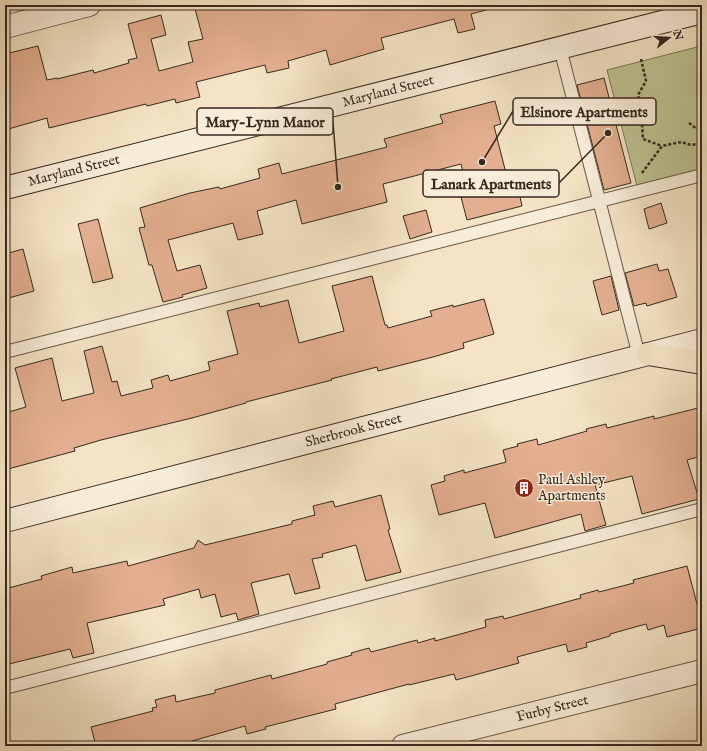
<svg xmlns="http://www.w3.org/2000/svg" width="707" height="751" viewBox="0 0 707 751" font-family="'IM FELL English',serif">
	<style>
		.green { fill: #bec493; stroke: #7a7659 }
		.building { fill: #e3af90; stroke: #36291f }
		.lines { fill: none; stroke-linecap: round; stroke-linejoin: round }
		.lane-casing { stroke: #665848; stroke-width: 14 }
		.street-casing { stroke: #665848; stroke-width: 24 }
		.secondary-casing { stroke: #36291f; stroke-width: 24 }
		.primary-casing { stroke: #36291f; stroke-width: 24 }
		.path { stroke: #36291f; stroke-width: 2.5; stroke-dasharray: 3 2; stroke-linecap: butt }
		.lane { stroke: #f8edd9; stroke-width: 12 }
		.street { stroke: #f8edd9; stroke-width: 22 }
		.secondary { stroke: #f8edd9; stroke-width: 22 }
		.primary { stroke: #f4e4c5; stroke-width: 22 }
		.labels { text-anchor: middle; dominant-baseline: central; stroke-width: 3; stroke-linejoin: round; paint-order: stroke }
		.street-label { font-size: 14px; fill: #36291f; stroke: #f8edd9 }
		.poi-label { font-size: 14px; fill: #36291f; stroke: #f8edd9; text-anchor: start }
		.leader { fill: none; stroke: #36291f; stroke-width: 1.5 }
		.callout-dot { fill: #36291f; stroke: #f8edd9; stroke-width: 1.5 }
		.callout { fill: #f8edd9; stroke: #36291f; stroke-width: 1.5 }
		.callout-label { font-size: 15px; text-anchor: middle; font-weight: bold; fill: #36291f }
	</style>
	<rect width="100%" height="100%" fill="#f4e4c5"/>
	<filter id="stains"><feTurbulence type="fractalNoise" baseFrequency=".005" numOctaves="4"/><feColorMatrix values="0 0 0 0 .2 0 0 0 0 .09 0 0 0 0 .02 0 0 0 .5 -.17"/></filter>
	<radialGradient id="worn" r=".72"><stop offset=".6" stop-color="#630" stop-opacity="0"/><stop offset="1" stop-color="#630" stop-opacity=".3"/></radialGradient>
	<path class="green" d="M701,46L702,50V169L637,186L607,70Z"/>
	<path class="building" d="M194,5H485L486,10L471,14L475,29L458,33L454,19L381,38L384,49L330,65L326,50L288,61L289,68L267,73L265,65L196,82L200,97L176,103L175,99L147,106L146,104L49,128L47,118L5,130V54L38,46L47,80L57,78V79L93,70L94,73L129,63L128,60L137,58L128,24L161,15L166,35L151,39L159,71L193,62L188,42L203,39Z
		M604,78L631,183L604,190L577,85Z
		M495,101L501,124L494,126L509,185L517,183L522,206L467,220L461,197L469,195L461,164L383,184L387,202L302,224L296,200L257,211L263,234L238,240L233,223L168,240L177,271L200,265L207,288L182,295L183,297L163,302L152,265H149L139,228L145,227L140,208L190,193L219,187L220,189L260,178L258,169L279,163L282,174L387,147L384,139L443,123L440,115Z
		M661,203L667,223L649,229L644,209Z
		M426,210L432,232L410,239L403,216Z
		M98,219L113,278L93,283L78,224Z
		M23,249L34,291L5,299V254Z
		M657,264L659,271L668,269L677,297L647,306L646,303L634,306L625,273Z
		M372,276L385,325H387L388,328L432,316L430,311L453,305V307L484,299L494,334L463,343L464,348L433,357L378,371L377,367L331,379L332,380L246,402V403L192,418L101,440L74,448L75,451L8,469L5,457V413L26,407L15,368L52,358L62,401L94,393L84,351L102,346L112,382L117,381L121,396L153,388L151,380L168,375L170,381L210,370L208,362L238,354L227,311L259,303L260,307L288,300L299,343L344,331L332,286Z
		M611,276L619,310L602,315L593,281Z
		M702,407V456L687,460L699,499L642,514L632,476L595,485L606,525L585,531L581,514L495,538L485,503L439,515L431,485L445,481L444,476L464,470V473L506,462L503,450L518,446L517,444L537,439L538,445L587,431L586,429L606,424L607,428L654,416V419Z
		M381,495L390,529L388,530L401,572L366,581L356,545L322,554L323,557L312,559L320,588L295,594L289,574L251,583L259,614L238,620L236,613L221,617L215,594L201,598L199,589L163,599L165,605L87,623L94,653L73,658L70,649L5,665V589L42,579L41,576L72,567L73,573L127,561L128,566L194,548L198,540L205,545L292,524V521L315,515L313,506L333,501L335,507Z
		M687,566L702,623V628L667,637L664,625L648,630L646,624L610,634V636L586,643L587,647L568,652L566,644L517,657L519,663L456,680L454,674L409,685V684L335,704L336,709L265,727L266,729L247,734L245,726L185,743V746H96L91,727L153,711L152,708L157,707L155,700L175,695L176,702L215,693V690L271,675L272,679L327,664V662L352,655L351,653L369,648L371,652L417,640L418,643L435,638V641L486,627L485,620L503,616L504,619L581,598L580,595L598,590L599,592L634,583L633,580Z"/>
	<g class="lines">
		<defs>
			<path id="lane" d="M560,48L639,356
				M5,352L702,175
				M5,688L702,509"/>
			<g id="street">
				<path d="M5,27L89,5"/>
				<path id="s1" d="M403,746L702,671"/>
			</g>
			<g id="secondary">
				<path id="s2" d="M5,188L702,12"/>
				<path id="s3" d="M5,521L702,340"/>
			</g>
			<path id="primary" d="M648,354L702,363"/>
		</defs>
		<use href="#lane" class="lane-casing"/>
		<use href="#street" class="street-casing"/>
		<use href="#secondary" class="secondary-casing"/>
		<use href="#primary" class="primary-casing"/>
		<path class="path" d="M641,59L646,81L638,95L645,120L642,124L643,139L662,146
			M689,123L702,133
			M642,173L662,146L681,142L691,145L702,143"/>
		<use href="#lane" class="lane"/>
		<use href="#street" class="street"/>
		<use href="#secondary" class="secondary"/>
		<use href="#primary" class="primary"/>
	</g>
	<defs>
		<symbol id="building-disc" viewBox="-11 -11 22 22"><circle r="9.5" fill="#8f2418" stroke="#f8edd9"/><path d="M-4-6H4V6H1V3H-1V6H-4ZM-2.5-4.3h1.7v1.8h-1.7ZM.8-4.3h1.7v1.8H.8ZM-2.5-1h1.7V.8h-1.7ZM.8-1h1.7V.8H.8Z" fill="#fff"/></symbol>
	</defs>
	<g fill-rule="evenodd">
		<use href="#building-disc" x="513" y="477" width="22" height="22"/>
	</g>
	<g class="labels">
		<g class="street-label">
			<text stroke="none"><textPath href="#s2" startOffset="395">Maryland Street</textPath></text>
			<text stroke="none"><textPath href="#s2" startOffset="71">Maryland Street</textPath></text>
			<text stroke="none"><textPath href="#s3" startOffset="360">Sherbrook Street</textPath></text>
			<text stroke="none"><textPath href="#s1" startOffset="154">Furby Street</textPath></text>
		</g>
		<g class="poi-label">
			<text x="538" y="480">Paul Ashley<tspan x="538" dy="16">Apartments</tspan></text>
		</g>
	</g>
	<path class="leader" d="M482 162L513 111M338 187L333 122M608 133L559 183"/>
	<g class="callout-dot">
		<circle cx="482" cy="162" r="4"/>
		<circle cx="338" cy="187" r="4"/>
		<circle cx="608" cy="133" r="4"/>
	</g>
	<g class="callout">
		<rect x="513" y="98" width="143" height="27" rx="4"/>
		<rect x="197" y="108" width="136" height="27" rx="4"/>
		<rect x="423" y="170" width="136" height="27" rx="4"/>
	</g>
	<g class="callout-label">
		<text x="584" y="117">Elsinore Apartments</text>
		<text x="265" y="127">Mary-Lynn Manor</text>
		<text x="491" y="189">Lanark Apartments</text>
	</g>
	<rect width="707" height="751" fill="none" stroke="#f4e4c5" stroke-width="20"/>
	<rect x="6" y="6" width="695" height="739" fill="none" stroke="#36291f" stroke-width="2"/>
	<rect x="10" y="10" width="687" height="731" fill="none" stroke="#36291f"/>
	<g transform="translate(669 38) rotate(73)" stroke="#f8edd9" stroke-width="3" paint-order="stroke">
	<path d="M0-3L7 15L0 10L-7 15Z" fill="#36291f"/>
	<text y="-6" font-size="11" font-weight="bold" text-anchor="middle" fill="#36291f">N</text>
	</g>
	<rect width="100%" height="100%" filter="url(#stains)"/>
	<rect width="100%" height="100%" fill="url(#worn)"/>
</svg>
